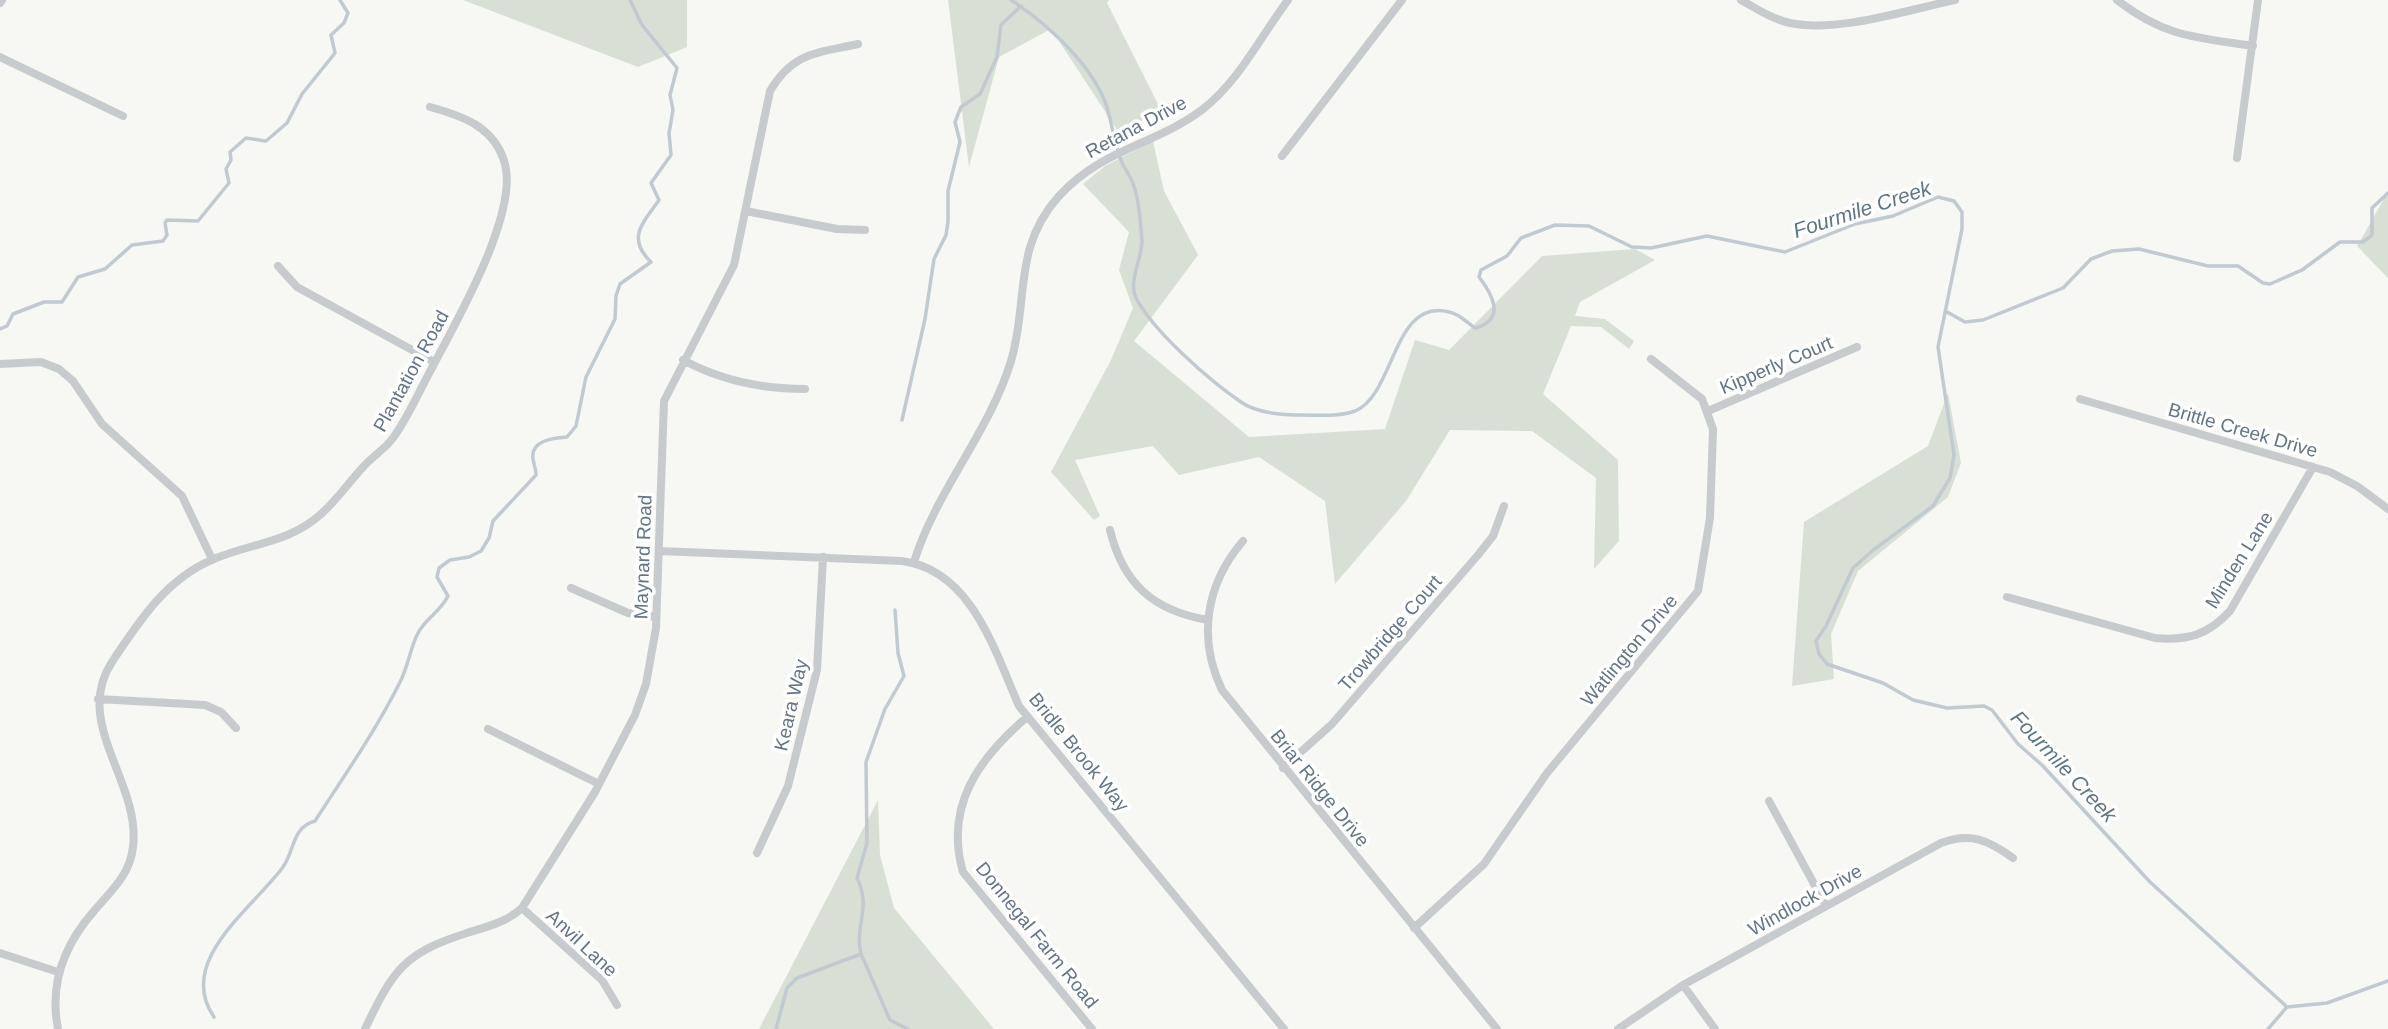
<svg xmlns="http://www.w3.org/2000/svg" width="2388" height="1029" viewBox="0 0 2388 1029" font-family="Arial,sans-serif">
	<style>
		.green { fill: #d8e0d5 }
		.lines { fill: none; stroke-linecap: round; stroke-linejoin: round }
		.stream { stroke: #c0cad0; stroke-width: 3.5 }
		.street { stroke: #c7cbce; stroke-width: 8 }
		.labels { text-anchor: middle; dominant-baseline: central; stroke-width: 7; stroke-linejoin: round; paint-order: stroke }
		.street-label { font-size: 19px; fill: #647587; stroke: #fff }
		.water-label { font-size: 21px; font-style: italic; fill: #5f7783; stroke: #fff }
	</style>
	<rect width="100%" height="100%" fill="#f7f7f4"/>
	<path class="green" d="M463,0H687V47L638,67Z
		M948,0H1109L1107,3L1162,112L1118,131L1051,29L999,57L969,167Z
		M1153,141L1164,191L1198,255L1134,341L1249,437L1385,429L1415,340L1449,350L1542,256L1635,249L1655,260L1580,302L1575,316L1605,319L1634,341L1629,349L1601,327L1571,326L1543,394L1618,460L1619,541L1594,569L1596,478L1532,431L1450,430L1406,501L1335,584L1325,501L1259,457L1179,475L1153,446L1075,460L1100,516L1094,520L1051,472L1111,360L1133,308L1119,270L1129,232L1083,184L1105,166Z
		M2388,192V278L2357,246Z
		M1948,393L1961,463L1948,497L1858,571L1831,634L1834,679L1792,686L1804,522L1928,446Z
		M878,800L880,855L894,908L994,1029H759Z"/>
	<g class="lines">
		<path class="stream" d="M1011,0C1046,23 1087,60 1104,99C1112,118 1113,141 1121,160C1123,167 1128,172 1131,179C1138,192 1141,225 1142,241C1142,259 1128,281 1136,298C1153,331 1210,381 1241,402C1256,413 1283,415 1302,415C1320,415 1338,417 1355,411C1395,395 1393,297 1449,312C1460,314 1466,322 1475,328C1506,320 1493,295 1479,277L1481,270L1507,256L1521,238L1555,225L1589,226L1632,247L1651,248L1707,236L1785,252L1855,224L1893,216L1938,197L1954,201L1962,212V229L1938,347L1954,455L1950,478L1933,506L1872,551L1853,568L1826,626L1816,641L1819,654L1827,664L1883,683L1913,700L1947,708L1984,706L1992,710L2018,744L2042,765L2150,882L2287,1007
			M1947,312L1965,322L1983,320L2063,288L2091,259L2112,251L2139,249L2208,266H2238L2263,283L2270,284L2302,270L2340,242H2363L2372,235V208L2388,193
			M0,329L7,326L13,314L44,302H62L78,277L105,269L132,245L163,241L167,235L165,223L167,220L198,221L229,183L226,169L231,160L230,152L246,138L266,141L287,123L302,94L335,53L331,35L344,23L348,13L340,0
			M902,420L925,319L934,259L946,235L948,222V191L960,142L955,122L961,107L980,94L997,57L1001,25L1021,6
			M895,610L898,653L904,676L885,709L866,762L867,843L857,878C872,908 854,925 861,954L890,1020L908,1029
			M2287,1007L2327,1003L2388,981
			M214,1017C175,961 254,907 283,867C295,850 292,827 315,821C344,776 375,732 399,684C408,668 410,648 418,633C425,619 441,611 448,596L437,577L439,568L450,560L469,557L481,551L489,538L493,521L536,475C536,469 534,465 533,459C530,440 554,438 567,437L576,426L586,377L615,319L616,296L620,284L651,262C626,238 643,223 659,200L651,183L671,155L669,133L673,110L670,95L677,68L642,25L630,0
			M776,1029L787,988L797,978L861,954
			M2268,1029L2287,1007"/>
		<path class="street" d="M1741,0C1757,9 1772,19 1790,23C1838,33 1907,10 1955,0
			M2117,0C2165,37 2194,37 2253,46
			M0,3L2,0
			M0,57L123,116
			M1282,156L1402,0
			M2237,158L2258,0
			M746,211L837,229L865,230
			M278,266L297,287L434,362
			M683,360C722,381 762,389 805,389
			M0,364L41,362L59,369L73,381L102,424L182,496L212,559
			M2080,399L2330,472L2357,486L2388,509
			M1708,411L1857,347
			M1110,530C1123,584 1154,611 1208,620
			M1243,541C1206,584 1197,638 1222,690L1497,1029
			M659,551L902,561C972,570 995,652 1019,706L1284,1029
			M914,562C935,493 990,431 1011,361C1029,301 1012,248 1059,196C1103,148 1156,145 1203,109C1239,81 1261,36 1288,0
			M571,588L628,613L656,617
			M2007,597L2155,638C2187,641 2208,635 2230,611L2313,467
			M98,699L205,705L221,712L236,728
			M1027,717C979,758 944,806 963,872L1092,1029
			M488,729L599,784
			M1283,768L1332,724L1478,555L1493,536L1504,506
			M1769,801L1826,906
			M757,853L788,786L817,670L823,557
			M522,908L602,980L617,1005
			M1414,928L1484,864L1547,773L1698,591L1710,518L1713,429L1702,399L1651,359
			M0,953L58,972
			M1683,985L1715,1029
			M58,1029C49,983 64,945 94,911C111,891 130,875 133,847C141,782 72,723 112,662C139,621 167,578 214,559C251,543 289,543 321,514C337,500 349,482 364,466C373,456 385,449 393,438C409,416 420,389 433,366C457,320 518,215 505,164C495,127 463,116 430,107
			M365,1029C393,970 404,953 467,933C486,927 507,922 522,908L595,792L635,715L646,684L656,628L664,401L734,265L770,91C793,52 817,53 858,44
			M1618,1029L1683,985L1941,843C1971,832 1988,840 2013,858"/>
	</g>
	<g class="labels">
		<g class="street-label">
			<text transform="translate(1136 127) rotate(-28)">Retana Drive</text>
			<text transform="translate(1776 365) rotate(-23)">Kipperly Court</text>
			<text transform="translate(411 371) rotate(-61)">Plantation Road</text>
			<text transform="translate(2243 430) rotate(16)">Brittle Creek Drive</text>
			<text transform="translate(643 557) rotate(-88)">Maynard Road</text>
			<text transform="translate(2239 560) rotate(-58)">Minden Lane</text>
			<text transform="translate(1390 633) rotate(-49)">Trowbridge Court</text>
			<text transform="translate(1629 650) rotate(-50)">Watlington Drive</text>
			<text transform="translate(791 705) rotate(-77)">Keara Way</text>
			<text transform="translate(1079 752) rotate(51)">Bridle Brook Way</text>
			<text transform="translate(1320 788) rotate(51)">Briar Ridge Drive</text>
			<text transform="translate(1805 900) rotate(-29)">Windlock Drive</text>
			<text transform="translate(1037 935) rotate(51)">Donnegal Farm Road</text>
			<text transform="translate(582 943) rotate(43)">Anvil Lane</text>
		</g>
		<g class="water-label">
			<text transform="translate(1862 209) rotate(-18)">Fourmile Creek</text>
			<text transform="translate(2064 766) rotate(47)">Fourmile Creek</text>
		</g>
	</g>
</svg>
